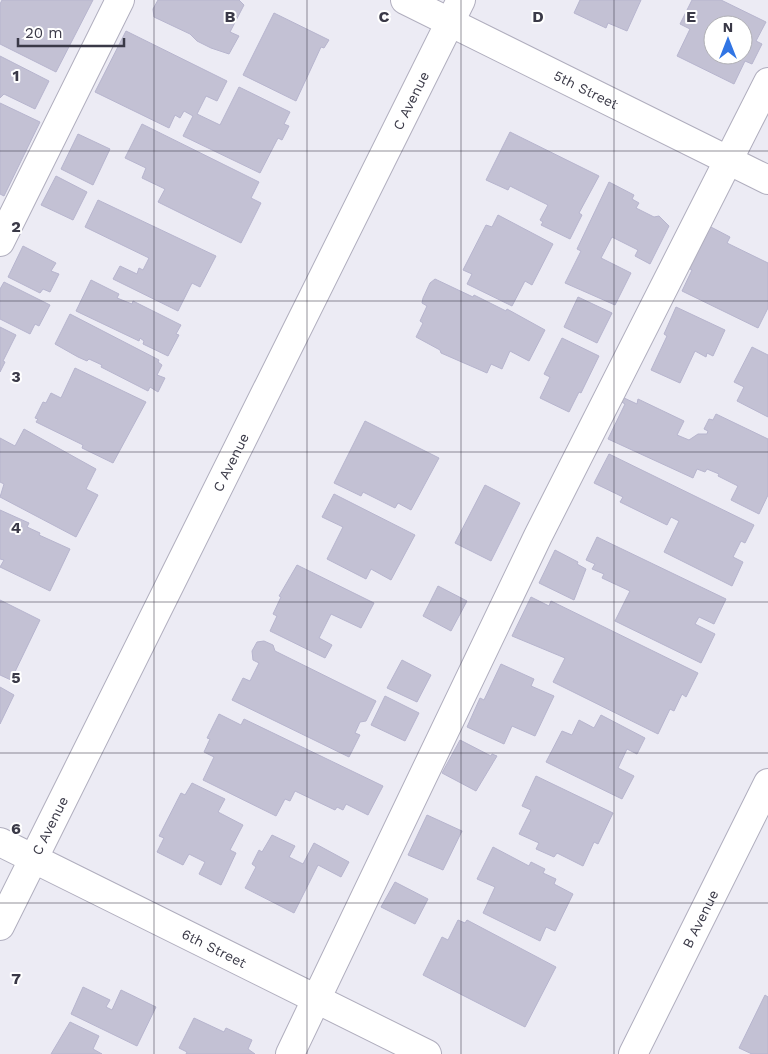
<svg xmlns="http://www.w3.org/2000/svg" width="768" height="1054" viewBox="0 0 768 1054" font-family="'Work Sans',sans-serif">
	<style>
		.building { fill: #c3c1d4; stroke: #b7b5ce; fill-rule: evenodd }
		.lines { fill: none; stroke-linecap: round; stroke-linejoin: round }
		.minor-casing { stroke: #b0aebe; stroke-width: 30 }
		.minor { stroke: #fff; stroke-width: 28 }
		.grid { fill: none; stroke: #3a3947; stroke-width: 1; stroke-opacity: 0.55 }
		.labels { text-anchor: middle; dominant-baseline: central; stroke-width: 4; stroke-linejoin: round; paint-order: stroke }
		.street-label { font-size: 14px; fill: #3a3947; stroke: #fff }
		.grid-label { font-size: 16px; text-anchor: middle; font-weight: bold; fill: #3a3947; stroke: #fff; stroke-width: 4; stroke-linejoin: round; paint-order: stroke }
	</style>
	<rect width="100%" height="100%" fill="#ecebf4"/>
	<path class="building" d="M2,0H93L56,72L0,44V4Z
		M158,0H239L244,5L230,32L239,36L229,54L211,48L197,41L190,34L154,17L153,9Z
		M580,0H641L627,31L608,23L606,28L574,13Z
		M692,0H721L766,22L756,41L762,44L752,64L745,61L734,84L677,56L690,29L680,24ZM713,25H743V55H713Z
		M274,13L329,40L324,48L321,47L296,101L243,75Z
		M126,31L227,81L217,101L206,96L197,114L220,125L239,87L290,112L284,124L289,126L282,140L278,138L260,173L183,136L193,116L184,111L180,118L175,115L169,128L95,92Z
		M0,56L49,81L35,109L4,94L0,98Z
		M0,103L40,122L4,196L0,194Z
		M142,124L259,182L251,198L261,203L241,243L158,202L165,189L142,178L146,168L125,158Z
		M510,132L599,176L579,213L582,215L570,239L541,225L543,222L540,220L548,205L510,186L508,190L486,180Z
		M78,134L110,149L93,185L61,169Z
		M56,176L87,192L73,220L41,205Z
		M609,182L634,195L632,199L639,203L636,208L654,217L659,216L669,226L650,264L635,256L638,250L612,237L601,258L631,273L615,305L565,283L581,251L577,249Z
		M98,200L216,256L200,287L192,283L178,311L113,279L120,266L137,274L139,268L143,270L149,258L85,227Z
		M498,215L553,244L532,285L525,281L512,306L467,284L472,274L463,270L486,225L492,227Z
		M709,226L730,237L727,243L768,263V308L758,328L682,291L692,270L688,268Z
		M23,246L56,263L51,271L59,274L50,292L43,289L40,293L8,277Z
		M435,279L473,297L474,295L506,311L507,309L545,330L529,361L510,351L502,369L491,364L487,373L441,353L440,350L416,337L423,323L420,321L427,306L422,303L423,298L430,283Z
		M91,280L119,294L117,298L132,304L133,301L181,325L176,334L179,335L168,356L143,344L144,341L140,338L139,341L76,311Z
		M4,282L50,305L39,326L35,324L30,334L0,319V289Z
		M578,297L612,313L597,343L564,327Z
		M676,307L725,330L713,356L707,353L706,357L695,351L680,383L651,370L667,336L664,334Z
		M70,314L159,360L158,362L162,365L157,375L165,378L158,392L150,387L148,391L101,367L102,365L89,359L87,361L78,357L55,344Z
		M0,327L16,335L3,361L5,362L0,372Z
		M562,338L599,356L581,393L579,392L569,412L540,398L550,377L544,374Z
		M752,347L768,355V417L737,401L744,387L734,382Z
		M75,368L146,402L113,463L82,448L83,445L36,422L38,419L35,418L43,402L46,403L51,393L61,398Z
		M622,397L637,404L638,399L684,421L677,435L689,440L698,434H707L708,431L704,429L709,419L713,420L716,414L768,439V495L759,514L731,500L738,486L718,476L719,474L707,469L705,472L697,469L693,478L608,439L625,404L620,401Z
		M365,421L439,458L411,510L398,503L395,508L363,492L361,496L334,483Z
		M24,429L96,469L86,489L98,495L76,537L0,497L4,484L0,482V438L15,446Z
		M609,454L754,525L745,543L741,541L733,557L743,562L732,586L664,552L679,521L671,517L667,525L620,502L623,497L594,483Z
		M485,485L520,503L491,561L455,543Z
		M334,494L415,535L391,580L371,569L366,579L327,559L343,527L322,517Z
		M0,510L29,523L27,527L40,533L39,535L70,549L50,591L0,567L4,560L0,559Z
		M597,537L726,599L714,624L699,617L695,624L715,634L701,663L615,621L630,591L602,578L604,574L592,569L595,564L586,560Z
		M555,550L578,562L577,564L586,569L574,600L539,583Z
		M297,565L374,603L361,628L331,614L319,638L332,645L325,658L270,631L277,616L273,614L281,597L279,596Z
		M438,586L467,601L451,631L423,616Z
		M531,597L549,606L551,601L698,673L686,697L682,694L674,711L670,709L658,734L553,682L565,658L512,636Z
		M0,600L40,620L11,680L0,675Z
		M264,641L273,645L275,651L376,701L366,721L360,722L355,733L360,735L349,757L232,700L243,678L250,681L259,663L253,660L252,651L257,642Z
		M402,660L431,675L417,702L387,688Z
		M501,664L534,679L531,686L554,696L535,736L512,726L504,744L467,727L480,698L484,700Z
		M0,687L14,695L0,724Z
		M385,696L419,713L405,741L371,725Z
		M219,714L241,725L244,719L383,786L368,815L346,804L343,810L337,807L335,810L295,791L290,801L285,799L276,816L203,780L214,757L204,752L210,739L207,738Z
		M601,715L645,738L637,754L627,749L618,768L634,776L622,799L546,762L562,731L572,735L579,720L594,728Z
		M460,740L491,756L492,754L497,756L476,791L442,773Z
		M536,776L613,813L598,844L594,842L583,866L557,853L554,857L536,849L539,843L519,834L531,810L522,806Z
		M192,783L225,799L218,812L243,825L230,850L236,853L221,885L199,874L205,862L189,854L183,865L157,852L164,838L159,836L181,793L185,795Z
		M427,815L462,831L443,870L408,855Z
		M272,835L295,846L289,857L303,864L314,843L349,862L341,877L318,865L294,913L245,888L256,867L252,864L259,850L262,852Z
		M493,847L529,866L531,862L545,869L543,873L556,879L554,884L573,894L555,931L546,927L540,941L483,913L495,887L477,879Z
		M395,882L428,899L415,924L381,907Z
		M458,920L465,923L467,920L556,967L525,1027L423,975L442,937L448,940Z
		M83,987L110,1000L106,1007L112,1010L121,990L156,1007L137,1046L71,1014Z
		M765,995L768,997V1054H752L739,1048Z
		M194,1018L224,1032L226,1028L252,1040L248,1049L255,1054H186L187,1052L179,1048Z
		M70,1022L99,1036L93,1049L102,1054H51Z"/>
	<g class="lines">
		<defs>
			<g id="minor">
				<path id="s1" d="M405,0L768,180"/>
				<path d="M0,242L120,0"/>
				<path id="s2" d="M0,842L427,1054"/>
				<path id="s3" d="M0,926L461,0"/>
				<path d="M290,1054L538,536L768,82"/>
				<path id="s4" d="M633,1054L768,783"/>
			</g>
		</defs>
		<use href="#minor" class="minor-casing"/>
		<use href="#minor" class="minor"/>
	</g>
	<path class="grid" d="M154,0V1054M307,0V1054M461,0V1054M614,0V1054M0,151H768M0,301H768M0,452H768M0,602H768M0,753H768M0,903H768"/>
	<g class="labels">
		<g class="street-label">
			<text stroke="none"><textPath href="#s1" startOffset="202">5th Street</textPath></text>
			<text stroke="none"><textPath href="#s3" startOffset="922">C Avenue</textPath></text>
			<text stroke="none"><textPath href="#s3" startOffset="518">C Avenue</textPath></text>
			<text stroke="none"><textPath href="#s3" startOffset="112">C Avenue</textPath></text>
			<text stroke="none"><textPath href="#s4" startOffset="151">B Avenue</textPath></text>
			<text stroke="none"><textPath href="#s2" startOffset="239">6th Street</textPath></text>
		</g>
	</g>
	<g class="grid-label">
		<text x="230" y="22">B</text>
		<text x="384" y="22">C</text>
		<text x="538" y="22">D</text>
		<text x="691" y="22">E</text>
		<text x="16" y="81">1</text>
		<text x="16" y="232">2</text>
		<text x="16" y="382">3</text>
		<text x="16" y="533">4</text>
		<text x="16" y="683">5</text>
		<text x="16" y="834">6</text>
		<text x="16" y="984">7</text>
	</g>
	<g transform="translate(728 40)"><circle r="24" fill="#ffffff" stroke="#b0b0b5"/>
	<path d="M0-4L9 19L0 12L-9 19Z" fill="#3175e4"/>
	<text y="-8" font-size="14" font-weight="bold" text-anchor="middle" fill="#3a3947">N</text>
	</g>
	<path d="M18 38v8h106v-8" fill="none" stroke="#3a3947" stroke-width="2.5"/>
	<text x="25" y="38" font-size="15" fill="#3a3947" stroke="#ffffff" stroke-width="4" paint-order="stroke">20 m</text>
</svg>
